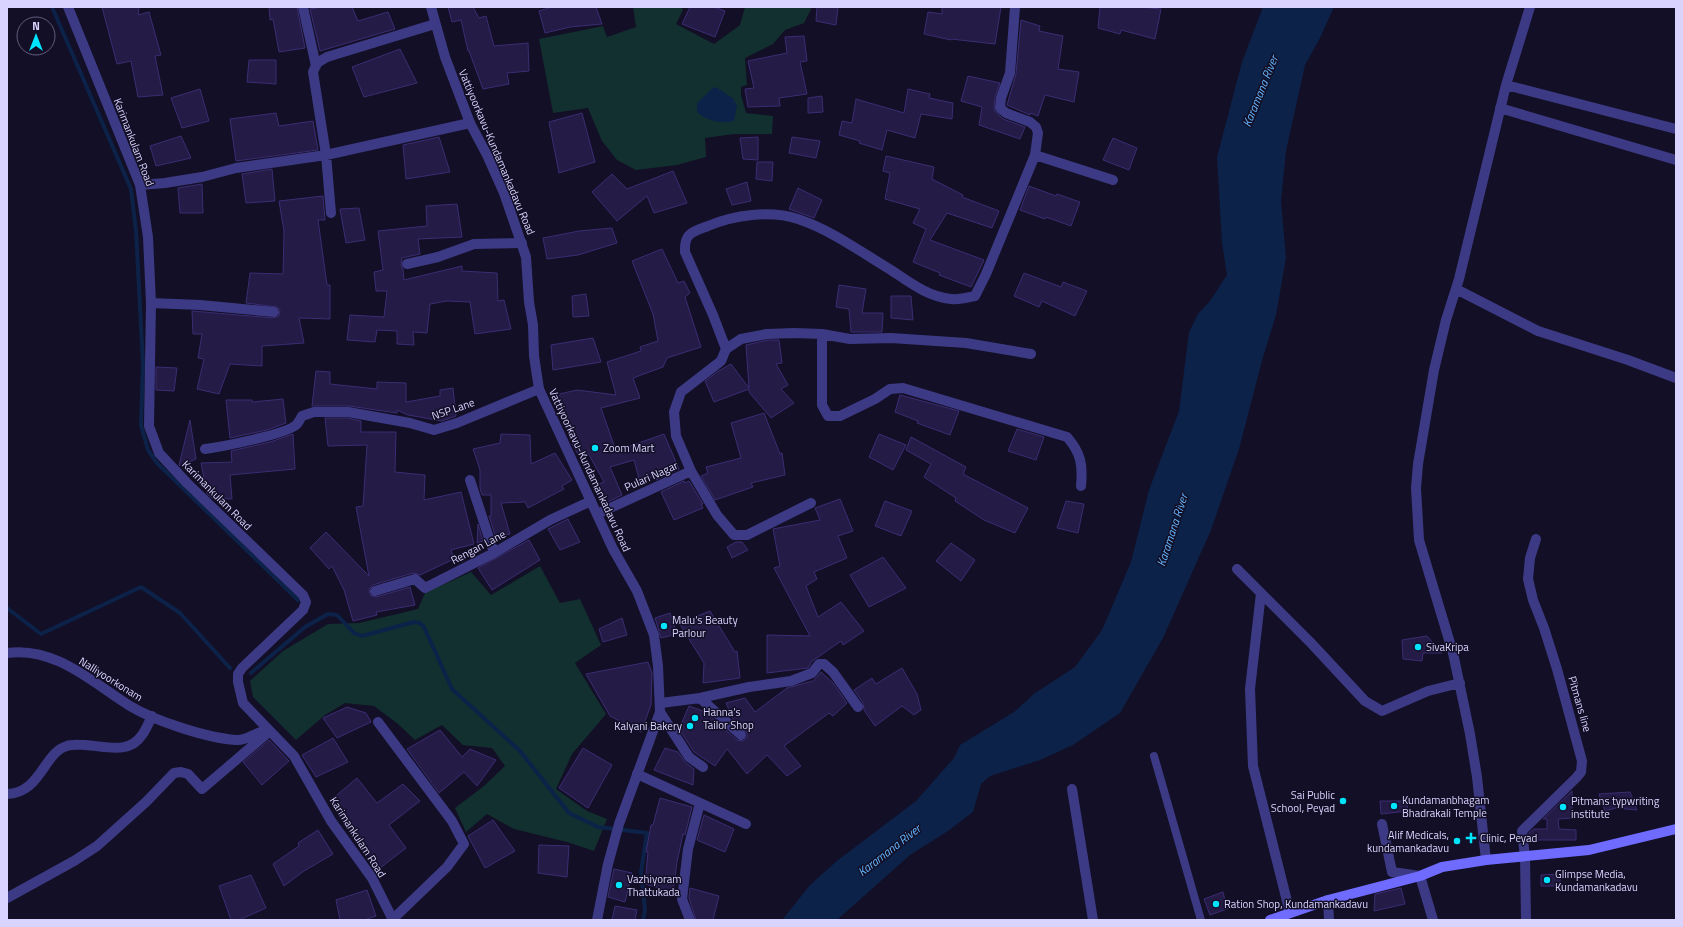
<svg xmlns="http://www.w3.org/2000/svg" width="1683" height="927" viewBox="0 0 1683 927" font-family="'Titillium Web',sans-serif">
	<style>
		.green { fill: #12302f }
		.water { fill: #0c2248 }
		.lines { fill: none; stroke-linecap: round; stroke-linejoin: round }
		.stream { stroke: #0c2248; stroke-width: 4 }
		.building { fill: #241b47; stroke: #3b2d73 }
		.service { stroke: #3d3a85; stroke-width: 8 }
		.minor { stroke: #3d3a85; stroke-width: 10 }
		.tertiary { stroke: #3d3a85; stroke-width: 10 }
		.secondary { stroke: #6f6bff; stroke-width: 10 }
		.poi-dot { fill: #00e5ff; stroke: #130f26; stroke-width: 1.5 }
		.labels { text-anchor: middle; dominant-baseline: central; stroke-width: 3; stroke-linejoin: round; paint-order: stroke }
		.street-label { font-size: 11px; fill: #d9d4ff; stroke: #130f26 }
		.poi-label { font-size: 11px; fill: #d9d4ff; stroke: #130f26; text-anchor: start }
		.water-label { font-size: 12px; font-style: italic; fill: #62b6ff; stroke: #130f26 }
	</style>
	<rect width="100%" height="100%" fill="#130f26"/>
	<path class="green" d="M633,7H681L683,10L676,24L714,44L740,25L745,7H812L804,23L785,30L773,44L745,58L747,85L741,87V95L746,113L773,116L772,134H734L705,138L706,157L677,165L636,170L617,160L602,141L588,108L553,113L539,39L603,26L607,37L636,27Z
		M540,566L560,603L580,599L601,645L575,663L606,714L572,754L556,789L587,811L607,819L594,851L567,842L514,829L487,814L466,832L455,808L484,786L505,766L492,748L463,745L442,725L415,740L398,724L374,706L345,703L325,715L296,740L253,697L250,681L283,651L328,624L359,623L418,609L425,593L471,572L491,595Z"/>
	<path class="water" d="M1263,7H1334L1320,38L1305,65L1286,151L1281,201L1286,258L1276,315L1263,357L1239,449L1211,530L1163,638L1120,713L1073,745L1040,760L990,776L981,784L973,812L948,831L910,855L837,920H782L810,885L838,860L916,801L954,758L960,745L1014,712L1035,693L1075,667L1102,630L1131,562L1149,490L1179,411L1189,332L1198,314L1210,301L1227,275L1222,243L1217,157L1242,62Z
		M714,87C722,89 725,95 733,98L737,106L734,121C721,124 707,121 697,112V103Z"/>
	<g class="lines">
		<path class="stream" d="M52,7L131,189L136,231L143,364L141,425L148,450L157,463L298,600
			M7,608L41,634L141,587L180,613L230,668
			M251,673L305,627L328,614L337,615L354,633L362,636L414,622L420,623L424,627L452,689L520,751L569,813L598,827L647,833L641,872L645,910L643,920"/>
	</g>
	<path class="building" d="M102,7H139L138,15L149,12L161,55L155,56L163,95L138,97L131,61L117,64Z
		M269,7H297L305,48L279,52L273,19L270,20Z
		M322,7H352L358,21L388,12L395,29L320,51L310,9Z
		M448,7H473L479,18L486,16L494,46L528,43L529,71L507,73L509,84L483,89L469,51H468L461,20L452,22Z
		M552,7H596L602,24L570,27L545,33L539,11Z
		M690,7H714L725,11L715,37L682,24Z
		M817,7H838L836,25L816,21Z
		M942,7H1001L995,44L951,39V40L924,34L928,12L942,14Z
		M1100,7H1139L1161,9L1155,39L1121,30L1120,34L1098,28Z
		M1021,20L1040,26L1039,31L1063,36L1058,69L1079,72L1074,102L1045,95L1038,116L1030,113V115L1007,105L1016,74Z
		M804,36L807,61L800,62L807,94L779,98L780,106L748,107L745,89L754,88L748,61L787,53L785,37Z
		M400,49L417,83L364,97L352,67Z
		M249,60H276V84L247,82Z
		M968,76L1000,83L995,97L994,110L1003,119L1025,127L1020,139L979,125L982,107L961,101Z
		M200,89L209,121L182,128L171,98Z
		M908,89L930,94L929,98L953,103L952,119L921,114L915,138L887,130L882,150L859,143L860,141L839,135L842,121L852,123L856,99L904,113Z
		M822,96L823,112L808,113V98Z
		M276,113L279,126L313,121L318,150L236,161L230,119Z
		M582,113L595,162L559,173L549,122Z
		M181,136L191,158L156,166L150,146Z
		M439,137L450,172L406,179L403,145Z
		M758,137V160L743,159L740,138Z
		M792,137L820,141L816,158L789,153Z
		M1113,138L1137,148L1129,170L1103,160Z
		M886,156L934,167L932,179L963,195L962,197L999,211L992,228L947,213L930,240L984,260L971,287L939,275L940,273L913,262L926,229L913,223L920,209L885,199L890,173L883,171Z
		M757,162H773L772,181L756,179Z
		M272,169L275,201L246,203L242,174Z
		M673,171L687,203L654,213L647,196L617,221L592,192L612,174L627,189Z
		M747,182L751,201L732,205L726,189Z
		M202,184L203,213H180L178,188Z
		M1029,186L1056,196L1057,194L1080,202L1071,226L1046,217L1045,219L1020,210Z
		M798,188L822,200L814,218L789,209Z
		M323,196L325,220H318L327,285H330V319L299,318L304,343L262,346V366L230,364L219,394L197,389L204,359L198,358L202,334H193L192,311L273,318L279,316L280,310L277,307L246,303L250,273L283,274L284,231L279,201Z
		M457,204L462,237L418,239L420,254L402,258L401,265L403,269L404,280L462,266V271L497,273L498,301L504,300L511,329L475,334L470,302L447,301L430,304L427,333L413,332L414,345L397,344V331L377,330L375,342L347,340L350,315L384,317L387,291H376L374,272L383,270L378,231L427,226L426,206Z
		M359,208L365,240L346,243L340,209Z
		M612,228L617,243L578,255L547,259L543,238L579,231Z
		M662,249L678,283L684,281L690,293L685,297L701,347L667,358L663,367L633,378L640,398L601,408L616,451L664,434L679,469L656,480L654,476L640,482L634,460L610,467L622,495L604,504L596,485L604,482L588,453L579,456L572,444L576,442L564,416H562L555,395L577,390L616,395L607,362L641,351L640,347L658,341L653,314L632,261Z
		M1024,273L1061,287L1063,282L1087,291L1075,316L1042,301L1039,307L1014,296Z
		M839,285L866,289L862,313H883L882,332H851L849,309L836,307Z
		M586,294L589,316L573,317L572,296Z
		M891,296H911L913,320L891,318Z
		M593,338L601,362L553,370L551,345Z
		M768,340H779L782,363L776,364L788,385L781,389L794,403L771,418L749,392V389L714,402L705,381L717,372L731,364L749,388L746,345Z
		M156,367L177,368L174,391L156,390Z
		M316,371L330,372V384L377,389V382L406,383V402L440,396V390L453,388L456,416L442,421L408,415L397,410V413L349,406H312Z
		M900,395L959,411L950,435L917,423L918,421L895,412Z
		M283,399L286,423L267,430L230,438L226,400H252V402Z
		M764,413L780,454L782,453L785,475L751,483L753,487L715,500L701,476L708,473L706,467L741,458L731,423Z
		M325,418H347L361,421V432H396L395,472L425,475L424,500L461,492L474,544L451,550L454,559L420,575L413,573L373,585L369,589L370,595L376,597L410,587L415,605L376,612L377,615L353,621L344,590L332,566L329,569L310,548L326,532L369,576L356,507L363,506L367,445L328,446Z
		M190,420L196,459L180,466L179,465Z
		M1017,429L1044,437L1036,460L1008,451Z
		M293,434L295,469L230,475L232,499L212,498L207,494L201,463L232,462L231,451L270,442Z
		M501,434L530,435L531,464L555,453L572,480L562,486L564,489L528,508L525,502L501,503L510,534L496,538L489,516H491V495H482L480,488V470L473,449L500,443Z
		M879,434L906,445L893,470L869,457Z
		M911,437L966,467L963,474L1028,508L1015,533L984,520L955,501L956,498L924,477L931,464L906,450Z
		M684,481L685,483L689,481L703,504H701L703,508L674,520L661,492Z
		M840,499L853,531L838,536L847,558L814,572L817,579L806,586L818,617L841,602L864,631L843,645L841,641L811,662V663L808,668L767,673V635L810,636L774,568L780,566L773,529L820,520L815,508Z
		M885,501L912,511L901,536L875,526Z
		M1066,501L1084,504L1078,533L1057,528Z
		M568,519L580,542L560,550L548,529Z
		M478,524L483,541L477,543Z
		M529,540L540,560L492,590L478,568Z
		M736,542H742L748,550L732,558L727,547Z
		M951,543L975,560L961,581L936,561Z
		M883,557L906,588L869,607L850,575Z
		M710,611L735,652L737,651L740,678L703,683L704,663L679,623Z
		M670,613L677,634L661,638L655,618Z
		M622,618L627,635L603,642L599,629Z
		M1427,636L1442,653H1423L1422,661L1403,659L1402,640Z
		M648,662L652,673L651,705L641,732L610,716L586,674Z
		M902,668L917,694L921,710L914,715L902,706L875,726L864,710L863,703L854,690L872,678L876,684Z
		M821,672L833,683L847,703L833,716L829,713L784,746L801,766L787,776L767,755L747,774L727,749L715,766L694,752L679,729L689,706L706,712L737,740L743,741L747,737V733L733,719L726,703L745,698L755,712L787,688L813,681Z
		M347,707L366,713L371,722L337,738L323,718Z
		M440,730L462,757L470,749L496,760L477,786L464,772L439,793L407,749Z
		M333,738L348,762L316,777L302,755Z
		M269,740L289,761L262,785L243,762Z
		M583,748L612,765L588,808L559,788Z
		M665,748L678,752L685,762L694,769L693,785L654,770Z
		M357,778L377,803L403,784L420,801L389,825L406,848L380,868L364,848L366,847L346,824L331,800Z
		M1572,791V818L1558,819L1559,829L1576,830V840H1530L1529,833L1534,829H1547V819H1543Z
		M1630,792L1637,810L1616,808L1605,811L1599,794Z
		M660,798L692,807L685,835L683,834L677,862L673,892L645,884L648,852H646L651,825H653Z
		M1380,801H1407L1408,811L1381,814Z
		M704,815L734,829L725,852L697,840Z
		M493,820L515,851L485,868L468,836Z
		M318,830L333,854L304,871L284,886L273,864L299,846L298,843Z
		M539,845L569,846L567,877L538,873Z
		M614,869L632,873L625,902L608,897Z
		M1560,874V886H1541V875Z
		M251,875L266,908L239,920H231L219,886Z
		M690,888L719,896L713,920H696L689,898Z
		M1401,888L1405,904L1374,911L1375,894Z
		M367,890L376,916L364,920H340L336,900Z
		M1223,892L1227,909L1210,915L1204,899Z
		M615,906L637,910L635,920H612Z"/>
	<g class="lines">
		<path class="service" d="M1154,756L1201,920"/>
		<path class="minor" d="M68,7L140,185L148,237L151,303L149,426L159,453L187,483L303,595L306,602L303,610L242,668L238,674V682L243,703L294,756L331,821L372,878L393,920
			M303,7L316,66
			M1506,85L1676,129
			M1500,108L1676,160
			M1035,155L1113,180
			M140,185L165,183L202,177L236,168L326,155L470,123
			M331,213L326,155L313,72L317,63L327,57L435,24
			M407,264L438,257L474,244L522,243
			M1456,289L1538,331L1628,360L1676,378
			M151,303L200,305L274,312
			M822,334V405L828,416H840L875,399L890,389L903,388L1067,437C1081,453 1083,465 1081,486
			M726,349L713,315L685,252C684,233 692,232 708,226C734,215 770,210 798,219C831,230 861,252 891,270C909,282 928,297 951,299C959,300 966,298 975,296L986,274L1035,155L1038,133L1036,127L1030,122L1006,113L1000,108L1001,98L1010,73L1015,7
			M726,349L741,339L767,334L794,333L822,334L850,339L891,338L966,343L1031,354
			M205,449C220,447 289,434 297,424C299,422 300,419 302,416L314,412H348L410,423L434,430L457,423L539,389
			M691,471L717,515L734,535H747L811,503
			M470,480L494,553
			M597,514L691,471L676,436L674,412L681,392L721,361L726,349
			M1237,569L1311,643L1365,701L1382,711L1428,691L1460,683
			M375,591L415,579L425,588L494,553L550,520L591,501
			M1261,593L1250,689L1253,766L1290,913
			M7,653C55,646 93,683 130,706C155,721 207,738 236,740C247,741 255,732 265,731
			M700,698L741,735
			M661,703L700,698L749,687L791,681L812,673L819,664H824L833,672L858,707
			M660,712L689,757L703,767
			M378,722L452,821L464,844L447,867L393,919
			M637,774L746,824
			M1072,789L1093,920
			M7,794C40,794 44,752 67,746C72,744 79,745 85,745C105,746 129,755 142,735C146,730 149,722 152,716
			M1382,824L1392,872L1420,876L1433,920
			M1486,860L1477,777L1470,734L1453,653L1419,540L1416,488L1418,464L1434,370L1446,320L1459,279L1506,85L1530,7
			M7,898L74,861L97,846L146,802L174,773L181,772L188,774L202,789L270,731
			M1328,900L1329,920
			M690,920L682,899L688,849L700,803
			M1526,920L1525,857L1522,831L1576,778L1581,772L1582,761L1557,669L1544,628L1533,600L1528,579L1530,558L1536,539"/>
		<path class="tertiary" d="M431,7L445,57L470,123L487,155L504,193L526,257L529,302L533,325L534,356L539,389L613,549L637,591L654,635L658,666L660,712L619,824L608,864L597,920"/>
		<path class="secondary" d="M1270,920L1328,900L1420,876L1442,867L1486,860L1589,850L1676,829"/>
	</g>
	<g class="poi-dot">
		<circle cx="595" cy="448" r="4"/>
		<circle cx="664" cy="626" r="4"/>
		<circle cx="1418" cy="647" r="4"/>
		<circle cx="695" cy="718" r="4"/>
		<circle cx="690" cy="726" r="4"/>
		<circle cx="1343" cy="801" r="4"/>
		<circle cx="1394" cy="806" r="4"/>
		<circle cx="1563" cy="807" r="4"/>
		<path d="M1469 832h4v4h4v4h-4v4h-4v-4h-4v-4h4z"/>
		<circle cx="1457" cy="841" r="4"/>
		<circle cx="1547" cy="880" r="4"/>
		<circle cx="619" cy="885" r="4"/>
		<circle cx="1216" cy="904" r="4"/>
	</g>
	<g class="labels">
		<g class="street-label">
			<text transform="translate(134 142) rotate(69)">Karimankulam Road</text>
			<text transform="translate(497 152) rotate(67)">Vattiyoorkavu-Kundamankadavu Road</text>
			<text transform="translate(453 409) rotate(-19)">NSP Lane</text>
			<text transform="translate(590 470) rotate(65)">Vattiyoorkavu-Kundamankadavu Road</text>
			<text transform="translate(651 476) rotate(-24)">Pulari Nagar</text>
			<text transform="translate(217 495) rotate(45)">Karimankulam Road</text>
			<text transform="translate(478 547) rotate(-28)">Rengan Lane</text>
			<text transform="translate(111 679) rotate(32)">Nalliyoorkonam</text>
			<text transform="translate(1580 704) rotate(74)">Pitmans line</text>
			<text transform="translate(358 837) rotate(57)">Karimankulam Road</text>
		</g>
		<g class="poi-label">
			<text x="603" y="448">Zoom Mart</text>
			<text x="672" y="620">Malu's Beauty<tspan x="672" dy="13">Parlour</tspan></text>
			<text x="1426" y="647">SivaKripa</text>
			<text x="703" y="712">Hanna's<tspan x="703" dy="13">Tailor Shop</tspan></text>
			<text x="682" y="726" text-anchor="end">Kalyani Bakery</text>
			<text x="1335" y="795" text-anchor="end">Sai Public<tspan x="1335" dy="13">School, Peyad</tspan></text>
			<text x="1402" y="800">Kundamanbhagam<tspan x="1402" dy="13">Bhadrakali Temple</tspan></text>
			<text x="1571" y="801">Pitmans typwriting<tspan x="1571" dy="13">institute</tspan></text>
			<text x="1449" y="835" text-anchor="end">Alif Medicals,<tspan x="1449" dy="13">kundamankadavu</tspan></text>
			<text x="1480" y="838">Clinic, Peyad</text>
			<text x="1555" y="874">Glimpse Media,<tspan x="1555" dy="13">Kundamankadavu</tspan></text>
			<text x="627" y="879">Vazhiyoram<tspan x="627" dy="13">Thattukada</tspan></text>
			<text x="1224" y="904">Ration Shop, Kundamankadavu</text>
		</g>
		<g class="water-label">
			<text transform="translate(1260 91) rotate(-68)">Karamana River</text>
			<text transform="translate(1172 530) rotate(-72)">Karamana River</text>
			<text transform="translate(889 850) rotate(-38)">Karamana River</text>
		</g>
	</g>
	<rect width="1683" height="927" fill="none" stroke="#d9d4ff" stroke-width="16"/>
	<g transform="translate(36 36)"><circle r="19" fill="#130f26" stroke="#625e7d"/>
	<path d="M0-3L7 15L0 10L-7 15Z" fill="#00e5ff"/>
	<text y="-6" font-size="11" font-weight="bold" text-anchor="middle" fill="#d9d4ff">N</text>
	</g>
</svg>
